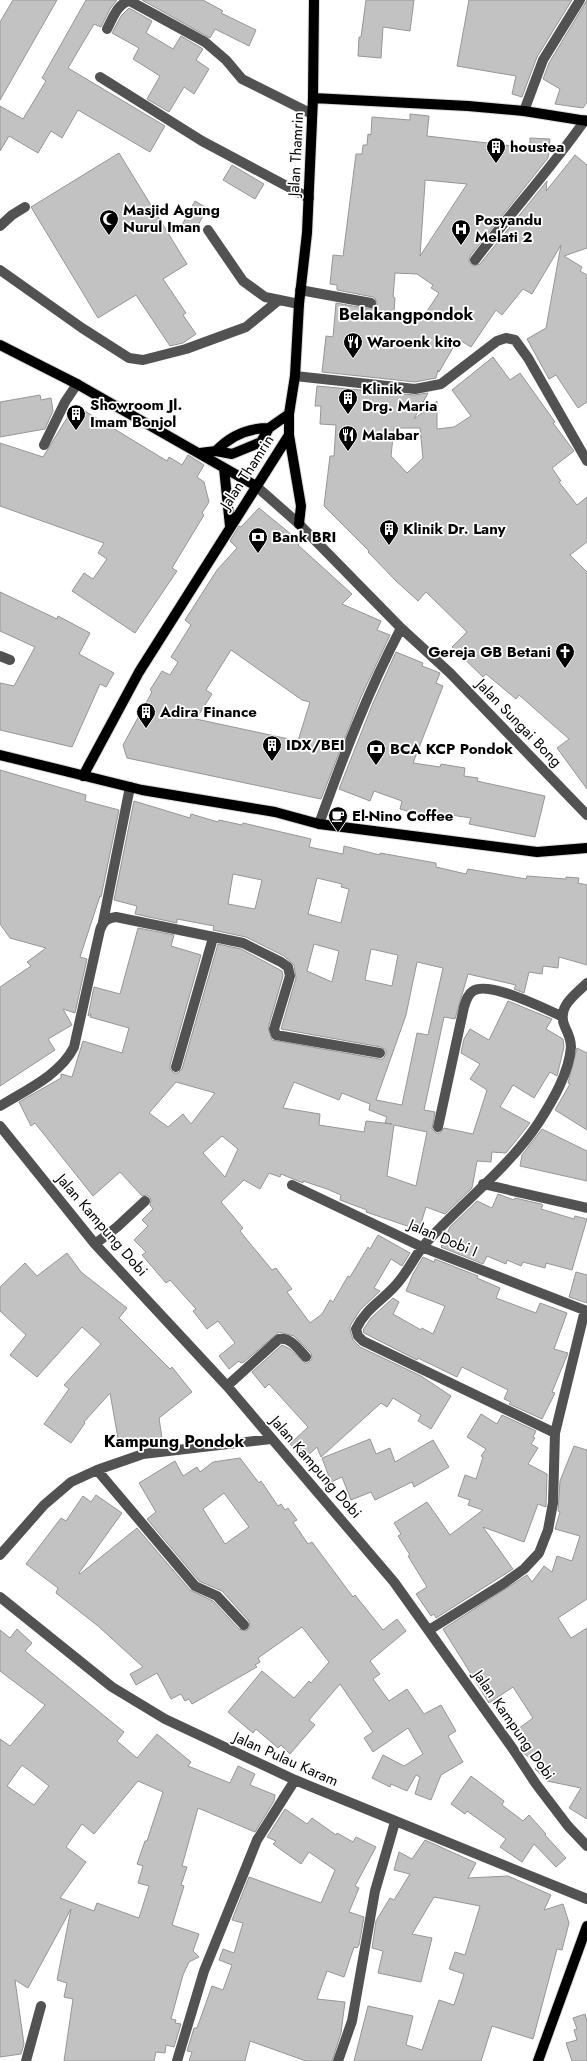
<svg xmlns="http://www.w3.org/2000/svg" width="587" height="2061" viewBox="0 0 587 2061" font-family="Jost,sans-serif">
	<style>
		.building { fill: #c2c2c2; stroke: #969696; fill-rule: evenodd }
		.lines { fill: none; stroke-linecap: round; stroke-linejoin: round }
		.major-casing { stroke: #dbdbdb; stroke-width: 12 }
		.minor { stroke: #525252; stroke-width: 10 }
		.major { stroke: #000; stroke-width: 10 }
		.labels { text-anchor: middle; dominant-baseline: central; stroke-width: 3.5; stroke-linejoin: round; paint-order: stroke }
		.poi-label { font-size: 15px; font-weight: bold; fill: #000; stroke: #fff; text-anchor: start }
		.street-label { font-size: 15px; fill: #000; stroke: #fff }
		.quarter-label { font-size: 17px; font-weight: bold; fill: #000; stroke: #fff }
	</style>
	<rect width="100%" height="100%" fill="#fff"/>
	<path class="building" d="M13,0H57L0,100V22Z
		M86,0H117L110,9L101,27L94,24L68,68L165,126L150,152L78,110L62,138L51,131L38,153L9,136L0,151V106L23,119L46,81L42,78Z
		M142,0H203L223,11L221,13L256,30L249,46L215,29L210,38Z
		M366,0H414L410,31L383,27L381,58L358,56L359,37H361Z
		M469,0H572L537,57L522,97L512,94L516,76L457,66Z
		M587,0V102L583,108L555,104L560,89L543,79L549,63Z
		M129,8L152,21L146,33L173,49L181,36L203,49L196,60L209,69L194,94L184,87L169,112L147,99L160,76L133,59L139,48L112,33L121,16Z
		M410,114L429,116L427,136L530,148V138L550,139L548,158L470,256L469,262L474,266L480,264L547,181L546,191L575,155L587,165V248L564,256L582,267L580,271L587,275V402L578,408L556,375L549,379L527,339L546,328L561,245L532,294L523,289L502,315L496,310L471,347L458,339L439,372L438,370L436,378L415,382L322,372L326,336L333,337L336,303L370,309L376,307L377,304L375,298L373,297L337,290V285L330,284L333,255L343,256L356,154H362L363,145H367L368,134L371,135L372,117L410,120ZM425,180L467,184L420,256L425,183ZM395,273L417,274L433,285L431,288L439,293L423,317L394,313L395,298L393,297Z
		M119,153L187,264L163,279L186,313L183,315L196,334L183,343L170,346L136,295L98,318L31,207Z
		M232,165L264,184L255,199L223,180Z
		M195,201L207,208L195,231L182,225Z
		M493,357L510,380L520,373L555,422L553,423L574,451L552,468L561,481L559,482L577,505L587,497V542L570,555L587,572V789L557,748L569,739L519,695L516,699L486,674L483,677L452,647L467,632L426,592L418,601L396,581L368,552L369,551L324,506L330,456H334L336,425L320,424L321,406H315L317,386L414,395L428,393L414,419L437,401V429L454,427L471,416L452,390ZM394,428H420L423,458L407,473L391,456Z
		M40,395L41,400L51,398L53,411L45,429L0,437V402Z
		M75,405L167,461L169,457L182,465L188,455L204,465L197,477L204,482L209,502L202,513L204,515L172,568L177,571L135,633L72,591L84,573L93,579L107,559L98,553L104,543L0,506V443L43,457Z
		M259,508L292,535L300,543L298,545L352,594L342,604L381,621L377,630L390,635L361,697L321,799L127,758L123,745L152,692L150,690L162,671L170,675L178,662L171,657L191,625L185,620L217,570L237,548L230,541L239,526L241,527ZM231,650L302,700L310,702L298,741L196,719L212,694L206,690Z
		M0,592L57,619L58,616L90,633L79,654L114,673L106,687L100,684L72,747L0,730V683L14,686L35,647L0,631Z
		M396,652L423,663L422,666L440,673L436,683L443,686L413,763L440,767L441,764L465,768L464,776L478,778L477,781L545,796L535,837L469,824L471,818L431,812L430,822L416,820L417,814L400,809L402,801L374,791L370,801L339,789L373,703Z
		M0,770L86,795L85,801L119,810L101,897L100,896L80,957L87,959L75,1013L63,1009L72,1025L48,1039L55,1050L0,1086V987L31,966L27,962L46,948L10,938L0,924Z
		M134,801L190,818L191,814L218,822L219,820L242,825L243,823L311,839L309,847L343,854L344,846L380,855V853L436,863V867L466,874L468,869L526,879L527,876L566,879V877L579,878L578,883L587,885V965L559,957L558,968L543,966L542,974L529,972L524,993L514,989L516,985L468,974L455,1019L444,1017L424,1110L435,1112L432,1129L436,1133H440L444,1128L473,1134L487,1090L470,1079L480,1064L461,1053L464,1039L470,1029L489,1040L508,1001L552,1019L546,1029L563,1039L564,1047L557,1076L550,1072L534,1098L513,1085L500,1107L530,1123L506,1153L492,1152L491,1162L477,1161L472,1188L445,1214L426,1207L419,1230L366,1212L367,1210L340,1200L341,1195L327,1189L303,1181V1183L281,1174L280,1177L269,1173L260,1189L244,1180L221,1202L243,1228L240,1231L248,1241L272,1270L276,1268L292,1289L287,1292L310,1323L322,1314L330,1300L333,1302L348,1276L350,1277L368,1247L370,1249L378,1235L410,1253L402,1266L391,1259L374,1288L380,1291L360,1310L350,1326V1330L353,1340L360,1347L421,1376L451,1396L431,1429L418,1421L421,1415L393,1398L387,1407L381,1403L321,1457L317,1447L304,1459L290,1444L308,1427L269,1384L265,1388L252,1372L282,1345L290,1349L305,1363H308L312,1359L311,1353L294,1336L279,1332L244,1362L241,1363L239,1361L229,1369L219,1356L235,1343L218,1321L207,1329L193,1311L196,1309L170,1280L166,1283L142,1255L146,1252L134,1240L148,1226L142,1220L153,1209L150,1205L151,1200L150,1197L147,1195L142,1196L120,1172L93,1196L35,1123L31,1126L19,1102L61,1078V1074L72,1077L83,1041L122,1053L129,1028L90,1017L91,1014L88,1016L94,987L120,994L138,928L174,935L171,946L201,955L170,1065V1069L174,1073H178L182,1069L218,944L241,949L282,971L283,976L268,1028L272,1040L379,1059H383L386,1054V1050L381,1047L281,1029L296,978L294,965L284,956L246,937L213,930L214,926L177,919V923L135,914L137,906L114,900ZM233,874L262,880L255,909L228,904ZM317,878L342,884L341,887L349,889L341,923L308,914ZM314,944L339,951L332,982L307,971ZM371,949L398,955L392,986L365,980ZM417,962L443,968L428,1035L417,1033L402,1105L376,1100L406,1015ZM176,1082L215,1093L191,1124L183,1114L168,1127L149,1113ZM294,1082L339,1100L342,1093L370,1104L369,1110L387,1117L385,1123L392,1124L366,1121L364,1132L319,1125L320,1114L283,1108ZM394,1125L427,1132L416,1186L387,1176ZM222,1136L238,1149L225,1177L203,1153Z
		M577,1048L587,1053V1130L555,1110L570,1084L568,1083Z
		M542,1129L587,1151V1181L520,1166L522,1155Z
		M498,1194L514,1200L515,1198L541,1204L543,1205L541,1209L574,1219L575,1216L587,1219L572,1270L546,1263L545,1268L523,1262L521,1266L507,1260L506,1264L487,1256L483,1264L441,1247L450,1227L477,1201L492,1208Z
		M67,1253L81,1272L127,1308L119,1318L170,1369L172,1367L192,1392L159,1418L162,1438L119,1444L110,1393L84,1422L85,1423L71,1443L44,1424L69,1389L64,1385L101,1344L82,1327L37,1377L10,1355L26,1335L0,1311V1287L25,1263L37,1276Z
		M423,1257L434,1262L435,1259L478,1276L477,1278L500,1288L496,1298L536,1313L540,1303L567,1313L554,1349L568,1353L552,1392L555,1393L542,1419L509,1404L511,1402L504,1399L508,1390L462,1367L457,1377L418,1358L417,1360L364,1333L363,1330L371,1318L393,1298L399,1302L393,1314L421,1330L422,1328L433,1334L445,1306L406,1291L413,1274Z
		M576,1272L587,1275V1303L569,1297Z
		M481,1414L497,1424L502,1415L536,1431L533,1437L535,1438L531,1444L538,1448L528,1464L547,1474L546,1507L538,1504L524,1542L483,1527L513,1569L436,1618L434,1614L431,1616L416,1594L427,1587L408,1556L410,1555L398,1536L401,1534L394,1523L427,1502L450,1535L483,1510L468,1505L470,1500L458,1496L465,1475L476,1479L483,1457L481,1456L486,1449L467,1437Z
		M370,1439L376,1454L390,1448L395,1462L433,1440L449,1467L414,1487L412,1482L375,1500L371,1492L351,1500L342,1477L331,1482L322,1458Z
		M574,1446L587,1450V1599L558,1618L571,1638L587,1628V1819L569,1808L581,1788L547,1781L535,1769L539,1764L523,1753L527,1748L515,1731L533,1718L513,1687L489,1703L443,1629L527,1575L532,1582L544,1566L552,1572L557,1556L572,1561L580,1536L555,1529L560,1512L558,1511L560,1481Z
		M240,1458L259,1483L261,1481L278,1506L281,1504L285,1510L288,1508L297,1520L293,1522L308,1544L312,1542L353,1597L355,1595L383,1630L397,1619L406,1631L370,1661L380,1674L373,1679L389,1701L407,1689L424,1714L441,1705L456,1731L448,1736L463,1762L441,1775L431,1800L415,1794L420,1777L416,1775L407,1791L391,1784L390,1787L372,1778L383,1755L404,1766L423,1754L408,1728L373,1752L364,1738L373,1732L340,1684L309,1720L315,1725L290,1754L281,1745L278,1748L256,1729L253,1733L228,1712L262,1671L294,1698L309,1681L311,1683L329,1662L302,1627L258,1658L260,1662L255,1665L257,1667L192,1704L189,1699L185,1701L181,1694L171,1699L157,1673L136,1685L130,1674L143,1667L98,1626L56,1593L58,1588L26,1564L61,1518L66,1521L83,1496L91,1502L96,1495L122,1513L79,1573L80,1574L137,1528L190,1590L213,1601L239,1629L246,1631L250,1627L249,1621L222,1591L199,1581L147,1519L156,1512L139,1483L175,1461L183,1476L197,1467L200,1472L213,1462ZM224,1493L249,1527L225,1544L203,1509Z
		M17,1629L32,1643L25,1651L124,1732L117,1741L137,1758L157,1734L191,1762L188,1766L230,1783L238,1766L255,1774L250,1785L275,1795L274,1801L255,1832L198,1808L182,1866L187,1867L181,1885L184,1886L172,1925L199,1934L193,1951L199,1957L189,1962L183,1975L171,2019L176,2020L175,2023L181,2024L174,2047L166,2045L165,2053L156,2052L154,2061H64L73,1999L64,1997L67,1983L57,1980L71,1909L28,1988L15,1980L24,2044L21,2054L0,2057V1739L10,1746L45,1705L0,1671V1630L10,1638ZM22,1765L49,1786L34,1805L7,1786ZM138,1781L163,1792L147,1841H145L137,1864L143,1866L138,1883L149,1886L139,1918L97,1903L94,1911L60,1898L86,1862L66,1847L82,1824L94,1834Z
		M471,1776L504,1801L502,1805L523,1821L529,1815L546,1834L545,1835L566,1858L556,1867L534,1844L522,1862L500,1847L506,1839L467,1811L465,1814L451,1804Z
		M285,1809L307,1824L312,1818L336,1835L337,1833L353,1842L356,1837L376,1847L355,1886L359,1888L349,1912L364,1917L359,1945L357,1948L354,1947L344,1977L327,1971L317,1999L345,2002L341,2033L332,2061H306L250,2041L245,2061H189L192,2052L187,2051L194,2028H197L212,1986L223,1990L232,1965L219,1960L223,1949L234,1953L243,1923L232,1920L249,1877L321,1903L335,1870L309,1852L301,1864L273,1844L276,1841L267,1837Z
		M425,1840L476,1863L468,1878L508,1876L551,1895L544,1910L563,1904L569,1923L562,1950L557,1949L533,2039L492,2026L481,2061H354L368,2006L413,2016L406,2045L422,2050L439,2000L454,2005L464,1974L449,1969L455,1952L465,1955L480,1906L434,1897L412,1934L432,1938L421,1982L378,1973L383,1951L372,1948L376,1921L390,1898L394,1900L410,1874L394,1870L399,1852L412,1859Z
		M585,2014L587,2021V2061H572L566,2043L577,2040L574,2030L577,2029L573,2018Z"/>
	<g class="lines">
		<defs>
			<path id="major" d="M313,98L468,106L524,111L587,121
				M0,345L77,384L256,486
				M289,435L301,506L299,524
				M216,451C230,436 248,428 269,428
				M200,453L216,451L232,454L261,442L269,428L289,414
				M224,468L230,526
				M0,755L142,790L275,812L319,824L537,852L587,848
				M83,776L139,672L289,435V414L295,376L299,304L307,233L313,98L314,0
				M538,2061L587,1926"/>
		</defs>
		<use href="#major" class="major-casing"/>
		<path class="minor" d="M107,29C112,20 118,2 130,1L205,42L226,60L242,79L312,114
			M100,77L202,141L309,198
			M524,111L543,60L580,0
			M0,226L12,215L25,207
			M208,230L243,281L265,297L299,304
			M475,260C511,212 551,169 585,120
			M0,270L82,328L129,358L143,360L186,349L246,327L279,300
			M300,290L371,303
			M295,376L415,389L441,384L497,341L506,338L515,340L528,358L587,461
			M44,445L65,402L77,384
			M256,486L299,524L401,628L450,673L587,815
			M0,656L10,660
			M319,824C343,757 368,691 401,628
			M103,922L130,787
			M176,1067L213,938
			M0,1106C26,1090 60,1075 74,1047L100,930C103,921 107,918 116,917L243,943L281,962L288,967L290,976L274,1029L276,1035L380,1053
			M0,1126L95,1244L227,1386L394,1582L513,1749L536,1784L568,1826L587,1846
			M438,1127L464,1007C466,1001 467,995 473,991C488,980 545,1009 561,1016
			M483,1184L587,1208
			M292,1185L422,1247L587,1311
			M95,1244L117,1227L145,1201
			M227,1386L279,1339C291,1337 298,1349 306,1357
			M555,1433L363,1341L358,1336L356,1329C367,1306 386,1299 400,1280C409,1269 415,1256 424,1245C461,1203 508,1169 539,1122C553,1100 569,1073 571,1047C571,1040 568,1033 565,1027C556,1007 574,996 587,983
			M97,1470L195,1586L217,1596L244,1625
			M0,1555L44,1505L71,1482L97,1470L143,1454L271,1439
			M0,1597L112,1687L165,1719L295,1780L587,1899
			M429,1630L503,1584L524,1569L539,1553L548,1530L553,1503L555,1433L585,1310
			M26,2061L41,2006
			M177,2061L204,1971L245,1870L257,1840L295,1780
			M338,2061L352,2021L375,1891L395,1822"/>
		<use href="#major" class="major"/>
	</g>
	<defs>
		<symbol id="building-pin" viewBox="-11 -11 22 30"><path d="M0 17L-7.5 6A9.5 9.5 0 1 1 7.5 6Z" fill="#000" stroke="#fff"/><path d="M-4-6H4V6H1V3H-1V6H-4ZM-2.5-4.3h1.7v1.8h-1.7ZM.8-4.3h1.7v1.8H.8ZM-2.5-1h1.7V.8h-1.7ZM.8-1h1.7V.8H.8Z" fill="#fff"/></symbol>
		<symbol id="mosque-pin" viewBox="-11 -11 22 30"><path d="M0 17L-7.5 6A9.5 9.5 0 1 1 7.5 6Z" fill="#000" stroke="#fff"/><path d="M3.5-4.9A6 6 0 1 0 3.5 4.9A5 5 0 1 1 3.5-4.9Z" fill="#fff"/></symbol>
		<symbol id="hospital-pin" viewBox="-11 -11 22 30"><path d="M0 17L-7.5 6A9.5 9.5 0 1 1 7.5 6Z" fill="#000" stroke="#fff"/><path d="M-5-5h3v3.5h4V-5h3V5h-3V1.5h-4V5h-3Z" fill="#fff"/></symbol>
		<symbol id="restaurant-pin" viewBox="-11 -11 22 30"><path d="M0 17L-7.5 6A9.5 9.5 0 1 1 7.5 6Z" fill="#000" stroke="#fff"/><path d="M-5-6h1v4h1v-4h1v4h1v-4h1v5L-1.5 .5V6h-2V.5L-5-1ZM5-6V6H3V1.5H1.5Q1.5-4 5-6Z" fill="#fff"/></symbol>
		<symbol id="bank-pin" viewBox="-11 -11 22 30"><path d="M0 17L-7.5 6A9.5 9.5 0 1 1 7.5 6Z" fill="#000" stroke="#fff"/><path d="M-6-4H6V4H-6ZM0-2.3a2.3 2.3 0 1 0 0 4.6a2.3 2.3 0 1 0 0-4.6Z" fill="#fff"/></symbol>
		<symbol id="church-pin" viewBox="-11 -11 22 30"><path d="M0 17L-7.5 6A9.5 9.5 0 1 1 7.5 6Z" fill="#000" stroke="#fff"/><path d="M-1.2-6h2.4v3.5h3.3v2.4h-3.3V6h-2.4V-.1h-3.3v-2.4h3.3Z" fill="#fff"/></symbol>
		<symbol id="cafe-pin" viewBox="-11 -11 22 30"><path d="M0 17L-7.5 6A9.5 9.5 0 1 1 7.5 6Z" fill="#000" stroke="#fff"/><path d="M-5.5-4.5H6V0H3Q3 3.5 0 3.5H-2.5Q-5.5 3.5-5.5 0ZM3-3.2v2h1.7v-2ZM-6 4.5H4V6H-6Z" fill="#fff"/></symbol>
	</defs>
	<g fill-rule="evenodd">
		<use href="#building-pin" x="485" y="136" width="22" height="30"/>
		<use href="#mosque-pin" x="98" y="208" width="22" height="30"/>
		<use href="#hospital-pin" x="450" y="218" width="22" height="30"/>
		<use href="#restaurant-pin" x="342" y="331" width="22" height="30"/>
		<use href="#building-pin" x="337" y="387" width="22" height="30"/>
		<use href="#building-pin" x="65" y="403" width="22" height="30"/>
		<use href="#restaurant-pin" x="337" y="424" width="22" height="30"/>
		<use href="#building-pin" x="378" y="518" width="22" height="30"/>
		<use href="#bank-pin" x="247" y="526" width="22" height="30"/>
		<use href="#church-pin" x="554" y="641" width="22" height="30"/>
		<use href="#building-pin" x="135" y="701" width="22" height="30"/>
		<use href="#building-pin" x="261" y="734" width="22" height="30"/>
		<use href="#bank-pin" x="365" y="738" width="22" height="30"/>
		<use href="#cafe-pin" x="327" y="805" width="22" height="30"/>
	</g>
	<g class="labels">
		<g class="poi-label">
			<text x="510" y="147">houstea</text>
			<text x="123" y="210">Masjid Agung<tspan x="123" dy="17">Nurul Iman</tspan></text>
			<text x="475" y="220">Posyandu<tspan x="475" dy="17">Melati 2</tspan></text>
			<text x="367" y="342">Waroenk kito</text>
			<text x="362" y="389">Klinik<tspan x="362" dy="17">Drg. Maria</tspan></text>
			<text x="90" y="405">Showroom Jl.<tspan x="90" dy="17">Imam Bonjol</tspan></text>
			<text x="362" y="435">Malabar</text>
			<text x="403" y="529">Klinik Dr. Lany</text>
			<text x="272" y="537">Bank BRI</text>
			<text x="551" y="652" text-anchor="end">Gereja GB Betani</text>
			<text x="160" y="712">Adira Finance</text>
			<text x="286" y="745">IDX/BEI</text>
			<text x="390" y="749">BCA KCP Pondok</text>
			<text x="352" y="816">El-Nino Coffee</text>
		</g>
		<g class="street-label">
			<text transform="translate(296 154) rotate(-87)">Jalan Thamrin</text>
			<text transform="translate(247 472) rotate(-57)">Jalan Thamrin</text>
			<text transform="translate(519 723) rotate(46)">Jalan Sungai Bong</text>
			<text transform="translate(102 1225) rotate(49)">Jalan Kampung Dobi</text>
			<text transform="translate(443 1238) rotate(23)">Jalan Dobi I</text>
			<text transform="translate(316 1467) rotate(49)">Jalan Kampung Dobi</text>
			<text transform="translate(514 1725) rotate(55)">Jalan Kampung Dobi</text>
			<text transform="translate(286 1759) rotate(24)">Jalan Pulau Karam</text>
		</g>
		<g class="quarter-label">
			<text x="406" y="314">Belakangpondok</text>
			<text x="174" y="1441">Kampung Pondok</text>
		</g>
	</g>
</svg>
